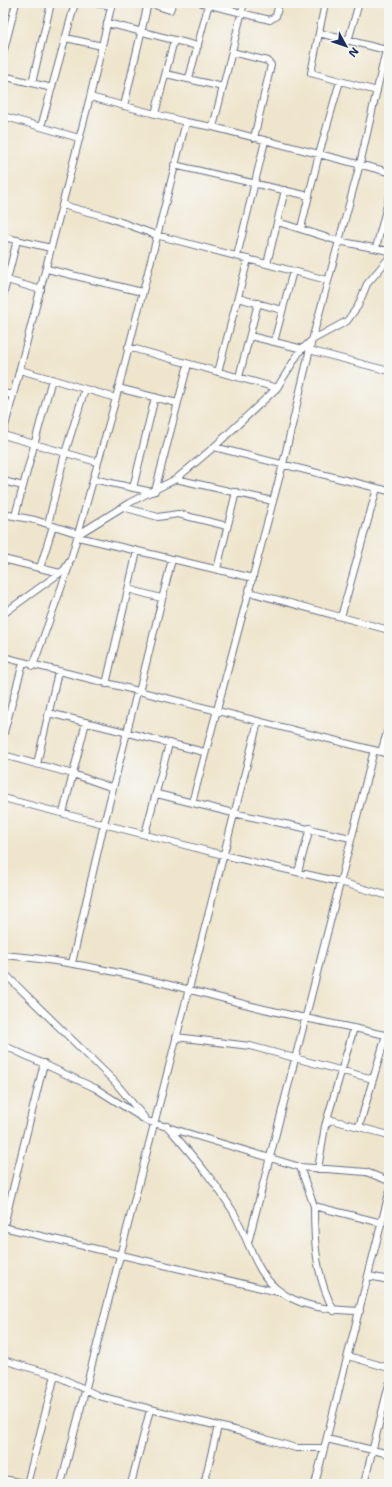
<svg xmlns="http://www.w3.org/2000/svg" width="392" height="1487" viewBox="0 0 392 1487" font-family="'Shantell Sans',sans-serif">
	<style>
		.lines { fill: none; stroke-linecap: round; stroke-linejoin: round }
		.minor-casing { stroke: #656f84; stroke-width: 8 }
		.minor { stroke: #fff; stroke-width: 6 }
	</style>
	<rect width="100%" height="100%" fill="#f6f6f2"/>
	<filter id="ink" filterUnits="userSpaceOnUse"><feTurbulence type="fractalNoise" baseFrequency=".025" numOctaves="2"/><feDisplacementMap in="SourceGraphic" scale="8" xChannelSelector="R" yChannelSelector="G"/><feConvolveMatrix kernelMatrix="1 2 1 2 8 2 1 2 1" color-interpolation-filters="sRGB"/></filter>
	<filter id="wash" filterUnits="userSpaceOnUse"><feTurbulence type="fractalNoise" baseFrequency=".012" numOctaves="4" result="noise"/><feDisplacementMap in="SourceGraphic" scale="16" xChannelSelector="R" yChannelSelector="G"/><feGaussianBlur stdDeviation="0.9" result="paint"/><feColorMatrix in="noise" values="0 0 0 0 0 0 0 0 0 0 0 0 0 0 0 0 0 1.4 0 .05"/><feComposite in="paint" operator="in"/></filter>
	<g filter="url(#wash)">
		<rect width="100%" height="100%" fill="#efe5cc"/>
	</g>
	<g filter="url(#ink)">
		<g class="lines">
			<defs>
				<path id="minor" d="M96,3L111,6
					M148,3L170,10L173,3
					M202,3L270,20L276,16L279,3
					M325,3L311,73L377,91
					M107,23L198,46
					M319,33L386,50
					M66,38L102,46
					M348,41L359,3
					M232,52L268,61L271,65L254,138
					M3,54L16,3
					M166,74L223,87
					M3,76L52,88
					M189,78L209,3
					M32,83L51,3
					M90,97L186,122L213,127L389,172
					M124,106L148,3
					M155,114L174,40
					M3,116L79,138
					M41,127L75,3
					M213,127L244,3
					M174,165L309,196
					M62,205L107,217L156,235L327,280
					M278,222L338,241L389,251
					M301,228L319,154L340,81
					M3,237L51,248
					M376,248L389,198
					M237,256L265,141
					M267,264L285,190
					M47,269L142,292
					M7,280L41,290
					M3,296L17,240
					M238,298L282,310
					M250,336L303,349
					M274,342L293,271
					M128,347L277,388
					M309,350L389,371
					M20,370L116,398
					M218,372L248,259
					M239,377L258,303
					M118,388L177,403
					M3,393L13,395
					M3,434L90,97L112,3
					M3,435L97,462
					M214,447L389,491
					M93,479L152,492
					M176,479L273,501
					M3,481L23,486
					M133,488L155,397
					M155,491L188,364
					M123,507L158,517L178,514L227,526
					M3,514L35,520L79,534
					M15,516L52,379
					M48,524L65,453L85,389
					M79,534L129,503L176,479L214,447L277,388L300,351L312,340L347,321L358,306L367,284L389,258
					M78,537L253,578
					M3,559L60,573
					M40,568L53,526
					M217,569L236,492
					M128,589L161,598
					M249,592L389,630
					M3,614L64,570L71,559L116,398L186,122
					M341,617L377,488
					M3,657L389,754
					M33,666L69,566
					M106,684L137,551
					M139,692L172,559
					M49,713L204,752
					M3,736L23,663
					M381,752L389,726
					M3,755L73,774L113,788
					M37,764L58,672
					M157,794L233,813L351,838
					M3,798L223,855L340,882L389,896
					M192,803L283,464L312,340L360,164L389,37
					M63,813L86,722
					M145,834L169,744
					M298,872L310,828
					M3,955C94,962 177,987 264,1009C306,1019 348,1026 389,1036
					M72,963L104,824L137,692
					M3,972L114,1081L144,1117
					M386,1035L359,1127L389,1135
					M176,1037L250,1046L373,1079
					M3,1045L95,1088L147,1121L300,1167L366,1172L389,1181
					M167,1126C191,1154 215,1181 234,1213C243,1230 249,1248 258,1265C278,1305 320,1310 360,1311
					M325,1126L354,1028
					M300,1167L314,1206
					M318,1169L325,1126L328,1122L332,1120L359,1127
					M3,1227L278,1292
					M3,1229L44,1063
					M248,1243L374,750
					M369,1276L389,1280
					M334,1311C316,1277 314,1243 314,1206L382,1223
					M348,1356L389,1368
					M3,1360L55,1375L99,1396L242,1432L296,1448H324
					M327,1439L389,1454
					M3,1479L29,1484
					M27,1484L55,1375
					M61,1484L258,722
					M131,1484L150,1410
					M204,1484L218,1426
					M315,1484L389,1193
					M364,1484L389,1384"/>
			</defs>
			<use href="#minor" class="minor-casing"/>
			<use href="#minor" class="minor"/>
		</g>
	</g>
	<rect width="392" height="1487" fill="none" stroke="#f6f6f2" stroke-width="16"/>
	<g transform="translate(346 46) rotate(130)" stroke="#f6f6f2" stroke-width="3" paint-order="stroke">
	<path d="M0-3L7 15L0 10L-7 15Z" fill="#1b2f5e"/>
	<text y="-6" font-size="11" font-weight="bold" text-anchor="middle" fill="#1b2f5e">N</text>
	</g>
</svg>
